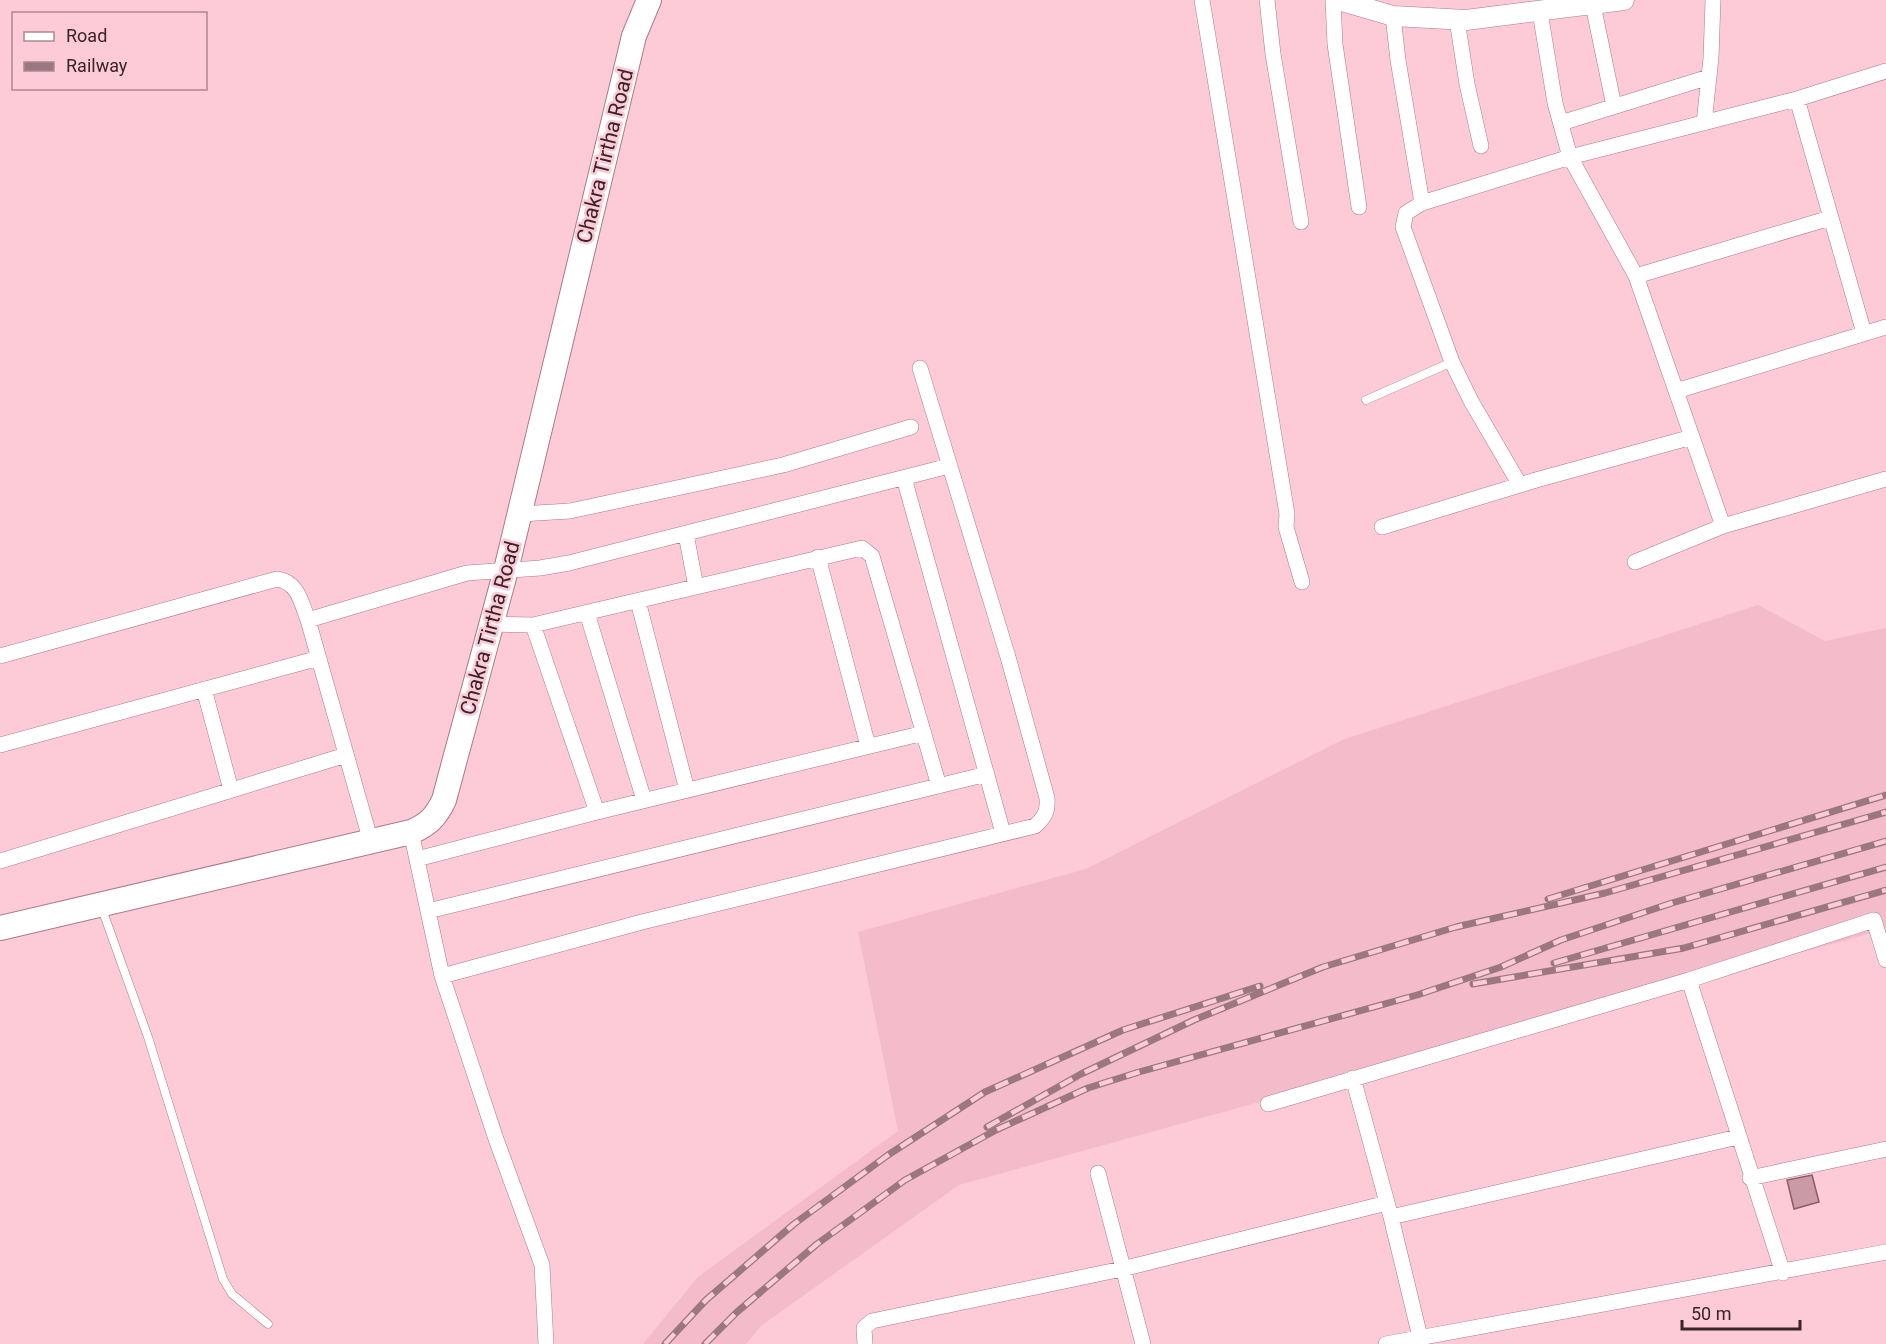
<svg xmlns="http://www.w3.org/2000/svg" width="1886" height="1344" viewBox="0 0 1886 1344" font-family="Roboto,sans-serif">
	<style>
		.built { fill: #f4bbca }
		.building { fill: #ca9aa6; stroke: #895d69; stroke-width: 1.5 }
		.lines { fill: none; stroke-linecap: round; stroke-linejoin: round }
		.service-casing { stroke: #aa7c88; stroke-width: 9 }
		.minor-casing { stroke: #aa7c88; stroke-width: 16 }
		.secondary-casing { stroke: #aa7c88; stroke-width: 21 }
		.trunk-casing { stroke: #aa7c88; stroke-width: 26 }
		.service { stroke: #fff; stroke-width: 8 }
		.minor { stroke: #fff; stroke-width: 15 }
		.secondary { stroke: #fff; stroke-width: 20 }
		.trunk { stroke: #fff; stroke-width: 24 }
		.rail-casing { stroke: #9b7881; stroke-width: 7 }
		.rail { stroke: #fdcad7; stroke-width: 4.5; stroke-dasharray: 14; stroke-linecap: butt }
		.labels { text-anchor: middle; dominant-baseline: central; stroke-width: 5; stroke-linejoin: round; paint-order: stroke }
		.street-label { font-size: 21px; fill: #38252a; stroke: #fdcad7 }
	</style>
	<rect width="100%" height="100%" fill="#fdcad7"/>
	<path class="built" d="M1758,605L1825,641L1886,628V929L959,1185L762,1325L746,1344H643L698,1277L898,1131L858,932L1086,869L1342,740Z"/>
	<path class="building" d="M1812,1175L1819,1202L1794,1209L1787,1180Z"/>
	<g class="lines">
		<defs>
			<path id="service" d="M1366,400L1452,362
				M102,909L148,1037L223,1279L232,1294L268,1324"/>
			<path id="minor" d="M1202,0L1287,514L1286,527L1302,582
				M1267,0L1273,54L1301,222
				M1333,0L1335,44L1359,207
				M1593,5L1614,106
				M1540,12L1555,103L1570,157L1636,276L1723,526
				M1393,16L1398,60L1422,203
				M1457,20L1467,84L1481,146
				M1797,99L1864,333
				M1561,123L1709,77
				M1704,123L1711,58L1713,0
				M1636,276L1830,218
				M1676,391L1886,327
				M904,478L1003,833
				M1520,485L1471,401L1452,362L1403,227L1406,213L1422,203L1570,157L1797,99L1886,71
				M520,514L570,511L783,465L911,427
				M1382,527L1536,480L1692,437
				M686,534L696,587
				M818,557L868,746
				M1635,562L1723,526L1886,479
				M638,601L687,790
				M587,613L644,800
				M308,620L467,573L540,568L569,563L949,466
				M492,624L533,625L862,548L872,556L939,786
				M533,625L597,812
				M0,656L277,579C298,582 301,602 308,620L371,842
				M204,689L231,790
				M0,745L319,658
				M411,832L442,976L496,1139L542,1265L546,1344
				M417,859L597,812L924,733
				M0,861L346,755
				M428,911L987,774
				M442,976L642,922L1035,826C1045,817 1048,811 1047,798L1008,657L920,368
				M1689,980L1783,1273
				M1353,1078L1391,1217L1420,1337
				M1268,1104L1689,980L1874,920L1886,960
				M1098,1173L1143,1344
				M1750,1178L1886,1149
				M1391,1217L1738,1137
				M865,1344L864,1328L872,1321L1122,1269L1387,1203
				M1386,1344L1886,1252"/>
			<path id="secondary" d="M1338,0L1393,16L1466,20L1624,0"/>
			<path id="trunk" d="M0,928L411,832C428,825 436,817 444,800L506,570L634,36L649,0"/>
		</defs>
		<use href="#service" class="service-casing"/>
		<use href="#minor" class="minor-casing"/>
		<use href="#secondary" class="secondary-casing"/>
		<use href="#trunk" class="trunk-casing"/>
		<use href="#service" class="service"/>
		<use href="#minor" class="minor"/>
		<use href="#secondary" class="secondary"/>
		<use href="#trunk" class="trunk"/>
		<defs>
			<path id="rail" d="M1548,899L1886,795
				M1554,963L1886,867
				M1473,984L1684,948L1886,890
				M987,1127L1081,1074L1194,1020L1323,967L1456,927L1605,893L1886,812
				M665,1344L706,1300L794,1224L888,1155L985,1092L1123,1030L1260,986
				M705,1344L737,1312L817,1244L905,1180L996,1130L1088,1088L1139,1072L1417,995L1501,967L1561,940L1672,903L1886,841"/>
		</defs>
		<use href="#rail" class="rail-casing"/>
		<use href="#rail" class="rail"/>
	</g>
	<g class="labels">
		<g class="street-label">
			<text transform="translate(605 156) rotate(-76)">Chakra Tirtha Road</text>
			<text transform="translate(490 628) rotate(-75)">Chakra Tirtha Road</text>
		</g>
	</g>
	<rect x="12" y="12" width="195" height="78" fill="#fdcad7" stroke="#ae8892" stroke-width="1.5"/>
	<rect x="24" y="32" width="30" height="9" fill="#ffffff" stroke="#ae8892" stroke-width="1.5"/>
	<text x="66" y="42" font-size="18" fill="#38252a">Road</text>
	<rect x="24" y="62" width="30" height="9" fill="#9b7881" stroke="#ae8892" stroke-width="1.5"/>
	<text x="66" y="72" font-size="18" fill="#38252a">Railway</text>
	<path d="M1682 1320v9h118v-9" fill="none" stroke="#38252a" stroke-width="3"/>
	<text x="1691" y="1320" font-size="18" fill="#38252a" stroke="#fdcad7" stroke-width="4.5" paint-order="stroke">50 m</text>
</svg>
